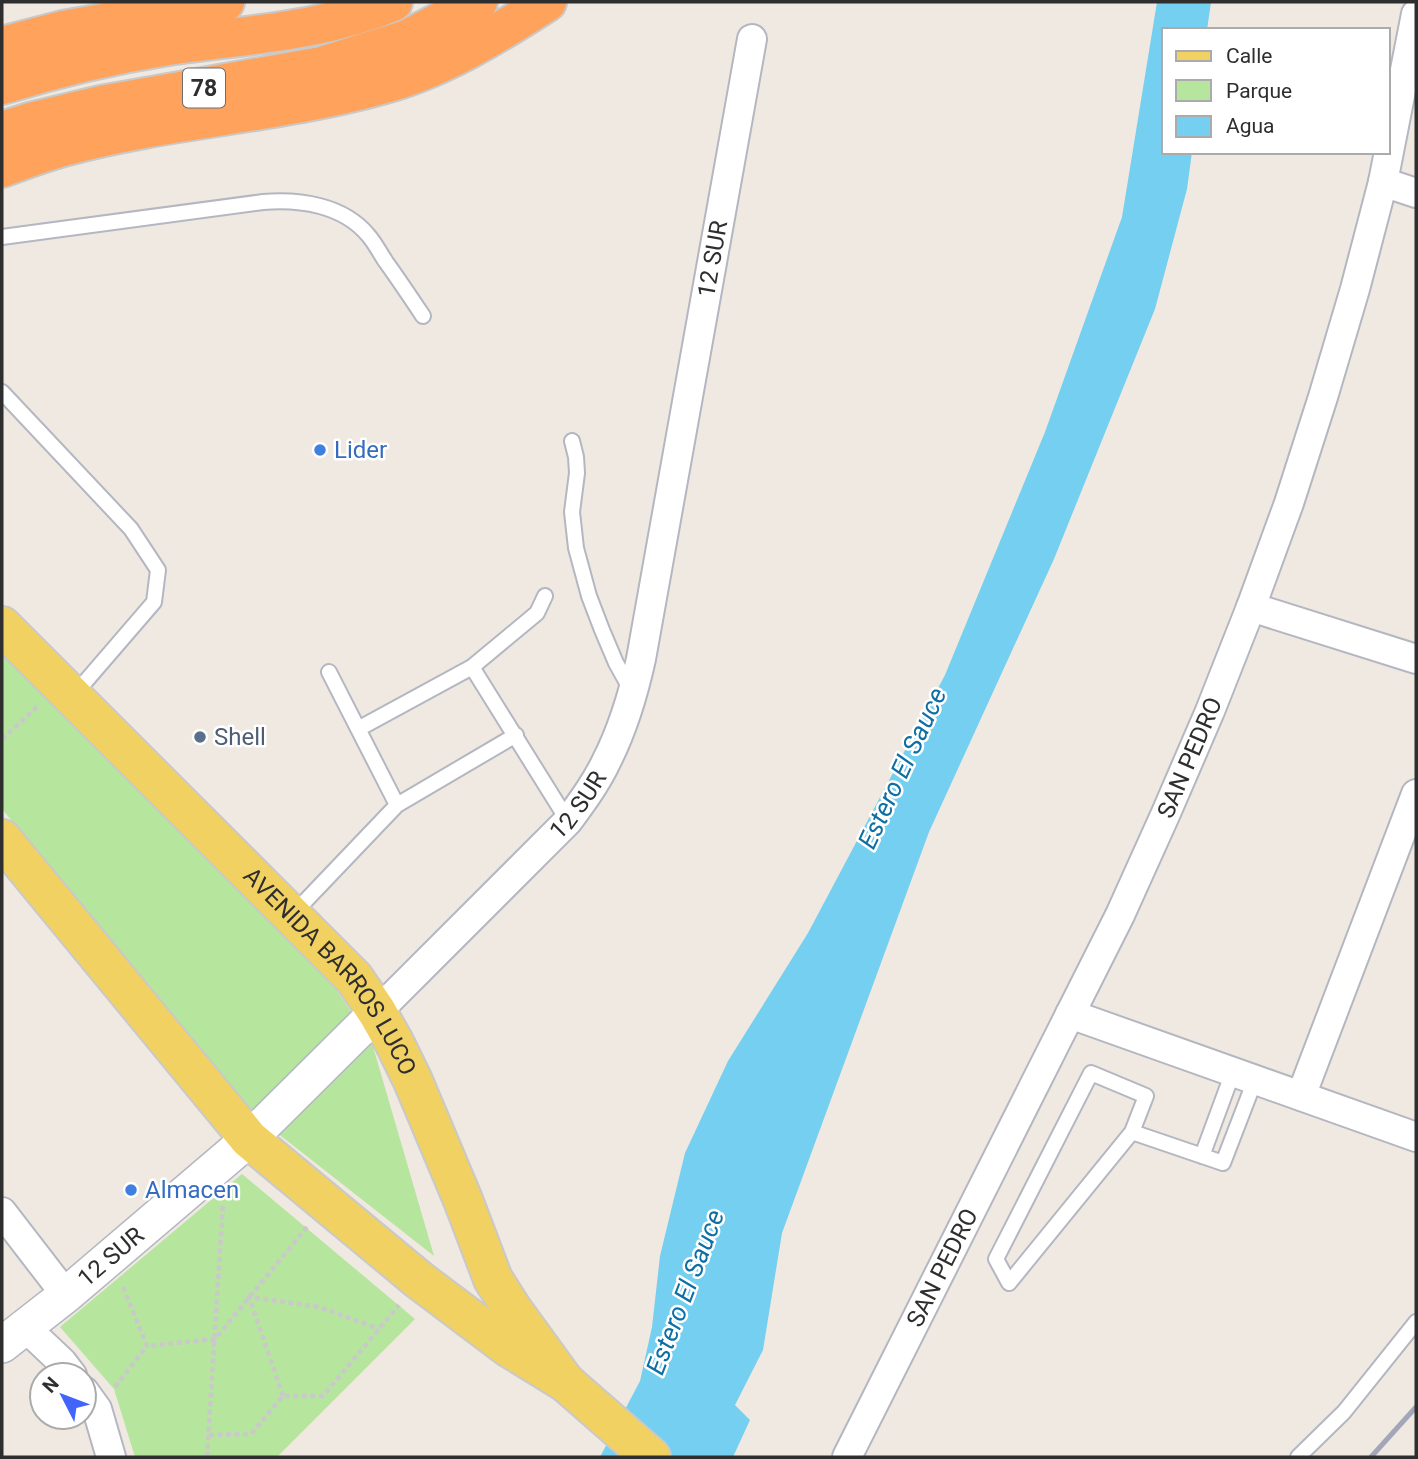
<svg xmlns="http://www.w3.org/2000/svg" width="1418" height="1459" viewBox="0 0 1418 1459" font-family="Roboto,sans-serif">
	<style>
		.green { fill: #b6e59e }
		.water { fill: #75cff0 }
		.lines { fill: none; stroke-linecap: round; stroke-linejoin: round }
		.service-casing { stroke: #b4b7c1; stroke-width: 18 }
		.minor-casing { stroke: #b4b7c1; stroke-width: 32 }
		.tertiary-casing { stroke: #b4b7c1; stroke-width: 38 }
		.primary-casing { stroke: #c9c9c9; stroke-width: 42 }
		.motorway-casing { stroke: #c9c9c9; stroke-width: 42 }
		.path { stroke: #c9c9c9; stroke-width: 4.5; stroke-dasharray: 5 3.5; stroke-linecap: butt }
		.service { stroke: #fff; stroke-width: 14 }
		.minor { stroke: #fff; stroke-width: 28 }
		.tertiary { stroke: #fff; stroke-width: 35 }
		.primary { stroke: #f2d163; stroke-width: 38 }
		.motorway { stroke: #ffa35c; stroke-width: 38 }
		.rail { stroke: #a3a6b8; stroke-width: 5 }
		.shop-dot { fill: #3f7fe0; stroke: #fff; stroke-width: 2.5 }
		.service-dot { fill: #5c6f8a; stroke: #fff; stroke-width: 2.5 }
		.labels { text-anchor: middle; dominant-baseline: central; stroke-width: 5; stroke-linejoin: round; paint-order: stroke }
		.shield { fill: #fff; stroke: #6d6d6d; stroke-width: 2 }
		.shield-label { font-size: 23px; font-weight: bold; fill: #2e2e2e }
		.street-label { font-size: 24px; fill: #2e2e2e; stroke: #fff }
		.shop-label { font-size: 24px; fill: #366cbe; stroke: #fff; text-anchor: start }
		.service-label { font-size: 24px; fill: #4e5e75; stroke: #fff; text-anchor: start }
		.water-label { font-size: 26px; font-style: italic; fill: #0d6fa3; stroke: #fff }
	</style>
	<rect width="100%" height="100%" fill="#efe9e1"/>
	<path class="green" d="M2,652L328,977L372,1043L434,1256L253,1114L2,809Z
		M242,1174L415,1319L277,1457H135L114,1389L60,1327Z"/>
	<path class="water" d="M1157,2H1211L1207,30H1164V152H1192L1187,189L1155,309L1054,559L929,832L782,1233L763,1350L735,1405L750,1420L733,1457H600L640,1381L652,1327L660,1256L685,1153L728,1061L808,933L945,675L1045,432L1122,217Z"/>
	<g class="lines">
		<defs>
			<path id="service" d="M2,237L263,202C300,199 343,205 368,235C375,243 380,253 386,262C399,280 411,298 423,316
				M2,392L131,529L158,570L154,602L73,696
				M572,441L576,457L577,473L572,512L576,548L589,596L602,630L616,663L631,690
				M472,667L568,821
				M358,729L472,667L537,613L545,596
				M397,805L516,735
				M292,915L397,805L329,672
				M1132,1132L1146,1096L1091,1073L996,1259L1009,1283L1132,1132L1223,1163L1255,1080
				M1202,1156L1233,1072
				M1298,1457L1344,1412L1416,1322"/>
			<g id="minor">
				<path d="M1383,182L1416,193"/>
				<path d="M1251,607L1416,659"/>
				<path id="s1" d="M377,1012L568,821C582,802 596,783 606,762C623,729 633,695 641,659L752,39"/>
				<path d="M1070,1014L1416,1137"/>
				<path d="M1301,1096L1416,794"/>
				<path d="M2,1212L66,1295"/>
				<path d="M25,1327L62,1362L72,1375"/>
				<path d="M84,1391L97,1409L111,1457"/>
				<path id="s2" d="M847,1457L1120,915L1166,813L1210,711L1251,607L1289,503L1323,397L1355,289L1383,182L1416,14"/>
			</g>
			<g id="tertiary">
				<path id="s3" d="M2,1345L66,1295L249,1139L377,1012"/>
			</g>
			<g id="primary">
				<path id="s4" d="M2,626L354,978L377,1012L394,1042L413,1081L463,1200L493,1279L512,1309L565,1382"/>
				<path d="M2,839L249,1139L419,1280L508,1347L565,1382L651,1457"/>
			</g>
			<path id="motorway" d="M2,46L63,30L225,2
				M2,85C57,68 111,55 168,46C243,35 322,32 393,2
				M2,131L30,122L101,105L322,66L405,40L478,2
				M2,168C23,160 45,152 67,146C170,118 278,114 381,85C441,69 496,35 547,2"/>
		</defs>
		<use href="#service" class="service-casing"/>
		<use href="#minor" class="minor-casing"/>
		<use href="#tertiary" class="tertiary-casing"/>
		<use href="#primary" class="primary-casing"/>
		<use href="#motorway" class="motorway-casing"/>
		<path class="path" d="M2,739L37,707
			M123,1287L147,1346L215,1339L307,1227
			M115,1387L147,1346
			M283,1396L249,1297L319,1307L379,1329
			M209,1435L251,1434L283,1396H323L399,1305
			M207,1457L223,1203"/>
		<use href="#service" class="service"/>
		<use href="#minor" class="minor"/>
		<use href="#tertiary" class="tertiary"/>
		<use href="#primary" class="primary"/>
		<use href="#motorway" class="motorway"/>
		<path class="rail" d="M1371,1457L1416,1407"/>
	</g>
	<g class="shop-dot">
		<circle cx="320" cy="450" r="7"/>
		<circle cx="131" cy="1190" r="7"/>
	</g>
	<circle class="service-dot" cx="200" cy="737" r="7"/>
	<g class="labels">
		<rect class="shield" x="183" y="68.5" width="42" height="39" rx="5"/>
		<g class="shield-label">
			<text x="204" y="88">78</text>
		</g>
		<g class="street-label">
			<text stroke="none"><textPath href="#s1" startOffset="856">12 SUR</textPath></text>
			<text stroke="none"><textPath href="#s2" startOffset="779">SAN PEDRO</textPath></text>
			<text stroke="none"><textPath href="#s1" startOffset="289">12 SUR</textPath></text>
			<text stroke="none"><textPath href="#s4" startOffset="478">AVENIDA BARROS LUCO</textPath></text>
			<text stroke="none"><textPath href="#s3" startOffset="140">12 SUR</textPath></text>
			<text stroke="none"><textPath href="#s2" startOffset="212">SAN PEDRO</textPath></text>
		</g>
		<g class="shop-label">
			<text x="334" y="450">Lider</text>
			<text x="145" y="1190">Almacen</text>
		</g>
		<g class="service-label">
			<text x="214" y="737">Shell</text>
		</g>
		<g class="water-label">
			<text transform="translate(902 768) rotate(-65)">Estero El Sauce</text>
			<text transform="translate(685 1292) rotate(-69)">Estero El Sauce</text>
		</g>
	</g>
	<rect width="1418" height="1459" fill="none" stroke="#2e2e2e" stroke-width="7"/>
	<rect x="1162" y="28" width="228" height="126" fill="#ffffff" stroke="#ababab" stroke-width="2"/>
	<rect x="1176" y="51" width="35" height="10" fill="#f2d163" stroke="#ababab" stroke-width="2"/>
	<text x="1226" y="63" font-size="21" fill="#2e2e2e">Calle</text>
	<rect x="1176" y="80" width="35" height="21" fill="#b6e59e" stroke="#ababab" stroke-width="2"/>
	<text x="1226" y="98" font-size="21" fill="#2e2e2e">Parque</text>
	<rect x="1176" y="116" width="35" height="21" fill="#75cff0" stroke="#ababab" stroke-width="2"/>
	<text x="1226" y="133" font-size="21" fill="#2e2e2e">Agua</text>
	<g transform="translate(63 1396) rotate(312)"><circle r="33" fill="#ffffff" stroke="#ababab" stroke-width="2"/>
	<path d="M0-5L12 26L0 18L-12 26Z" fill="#4264fb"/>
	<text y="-10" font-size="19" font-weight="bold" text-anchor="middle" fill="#2e2e2e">N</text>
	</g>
</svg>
